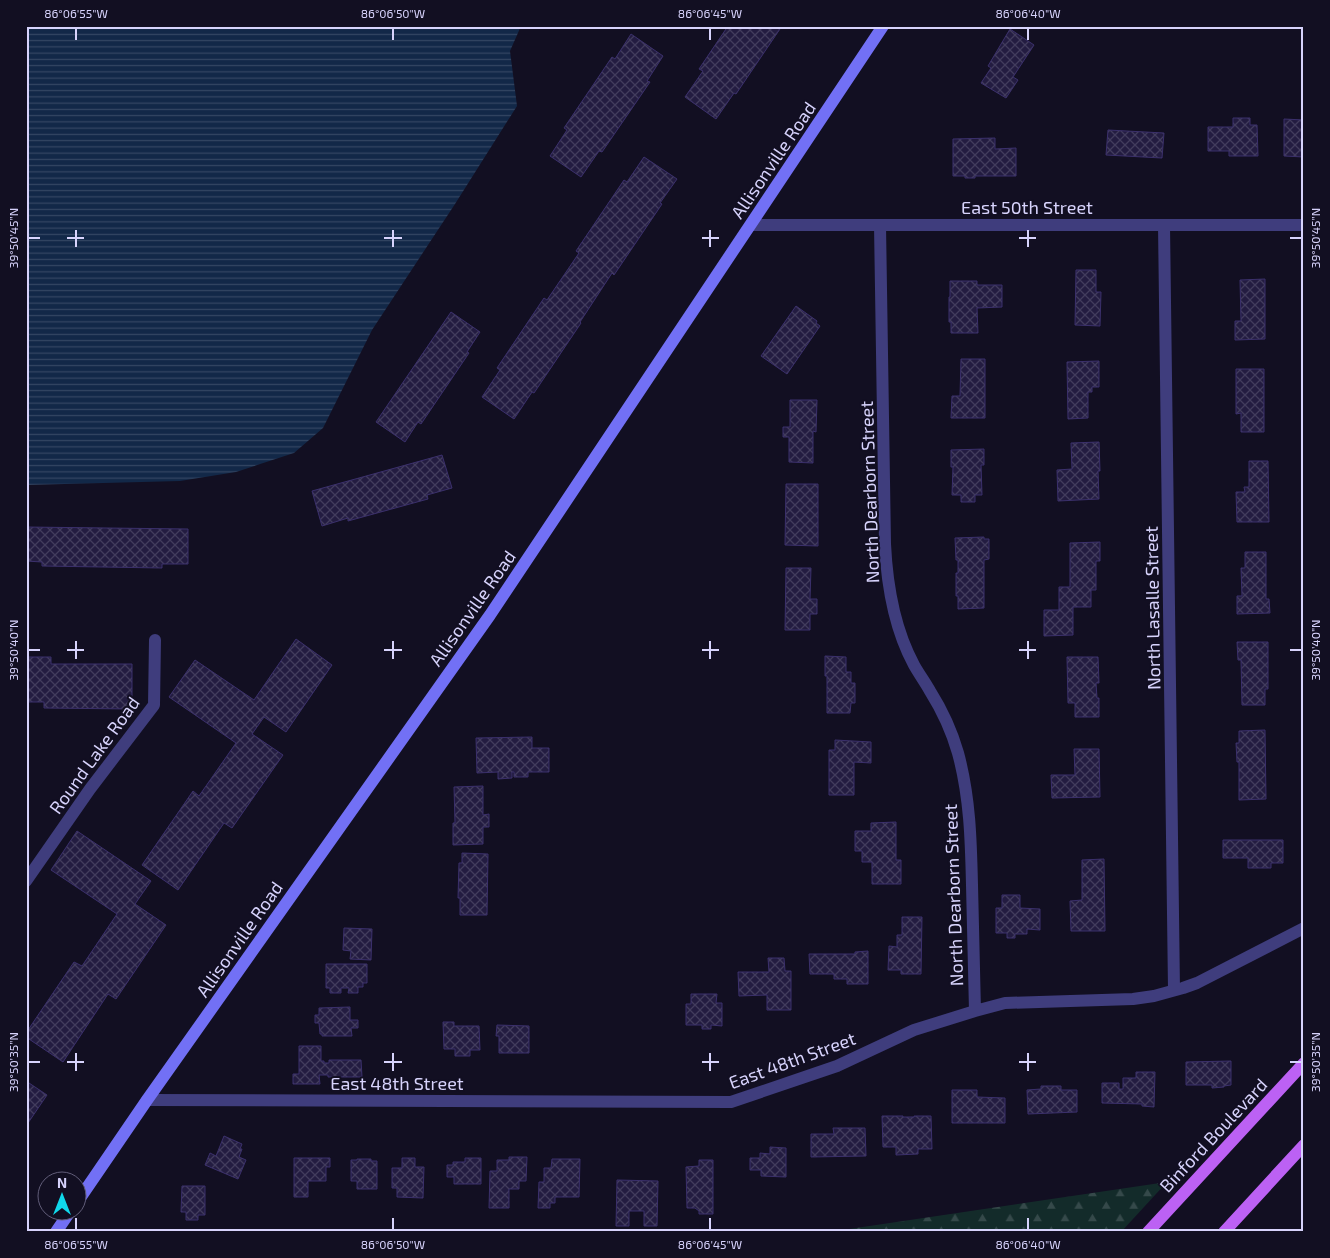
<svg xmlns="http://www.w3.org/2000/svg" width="1330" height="1258" viewBox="0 0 1330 1258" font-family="'Exo 2',sans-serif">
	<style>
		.forest { fill: url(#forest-firs) }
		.water { fill: url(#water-rules) }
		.building { fill: url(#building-cross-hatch); stroke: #3b306c }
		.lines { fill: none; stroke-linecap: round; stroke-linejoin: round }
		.street { stroke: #3f3d7d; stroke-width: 12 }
		.secondary { stroke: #7270f5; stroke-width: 12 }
		.primary { stroke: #bc61f4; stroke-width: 12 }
		.ticks { fill: none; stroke: #d7d3fc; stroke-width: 2 }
		.labels { text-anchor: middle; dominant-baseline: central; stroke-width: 4; stroke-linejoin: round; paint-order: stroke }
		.street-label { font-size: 18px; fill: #d7d3fc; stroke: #120f22 }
		.neatline { fill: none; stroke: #d7d3fc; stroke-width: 2 }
		.ticks-label { font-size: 12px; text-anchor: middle; fill: #d7d3fc }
	</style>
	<defs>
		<pattern id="forest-firs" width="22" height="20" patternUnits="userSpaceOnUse" patternTransform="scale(1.25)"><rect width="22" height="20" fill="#132b2a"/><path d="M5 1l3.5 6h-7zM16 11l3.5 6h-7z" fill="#35494a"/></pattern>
		<pattern id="water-rules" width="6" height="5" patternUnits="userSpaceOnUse" patternTransform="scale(1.25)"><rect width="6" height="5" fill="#122848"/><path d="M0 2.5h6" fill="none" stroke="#344663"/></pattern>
		<pattern id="building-cross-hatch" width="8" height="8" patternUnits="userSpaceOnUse" patternTransform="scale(1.25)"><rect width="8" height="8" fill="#231c41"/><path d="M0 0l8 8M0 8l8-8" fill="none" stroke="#423c5d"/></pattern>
	</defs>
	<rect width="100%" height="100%" fill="#120f22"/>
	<path class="forest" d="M1167,1182L1121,1232H829Z"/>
	<path class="water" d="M26,26H521L510,51L517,106L455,204L372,330L323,428L294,453L236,472L180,481L26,485Z"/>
	<path class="building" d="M728,26H782L736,94L734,93L716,119L685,97L703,71L699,69Z
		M1010,29L1034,45L1013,77L1018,80L1006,98L981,83L991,68L988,66Z
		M631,34L663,56L647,81L650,82L602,152L599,151L581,177L550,156L567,130L564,128L612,57L615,59Z
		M1233,118H1250V125H1257L1258,156H1229V151H1208V127H1233Z
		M1284,119L1304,120V157L1284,156Z
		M1108,130L1164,133L1162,158L1106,155Z
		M995,138V149L1016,148V176H975V178H965V176H953V139Z
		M644,157L677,179L660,203L662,204L614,275L612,273L580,322L581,323L534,393L532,392L514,419L482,397L500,370L497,368L544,298L547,300L579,253L576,251L624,180L627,182Z
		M1076,270H1096V292H1101L1100,326L1075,325Z
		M1265,279V339L1235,340V321H1241L1240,280Z
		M950,281H977V285H1002V307L977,308L978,333H951V322H949V297H950Z
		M796,306L817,321L816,323L820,326L787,374L761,356Z
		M451,312L480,332L467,352L469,353L421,424L418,422L405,442L376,422Z
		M961,359H985V418H951L952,396H960Z
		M1099,361V387H1092V392H1088V418L1068,419L1067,362Z
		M1236,369H1264V432H1241V413L1236,414Z
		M790,400H817L816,432L813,431V463L789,462V437H783V427H790Z
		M1099,442L1100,471H1098L1099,499L1058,501L1057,470L1072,469L1071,443Z
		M984,449V465H981L982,495H975V502H961V495H952L953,467H951V450Z
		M442,455L452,488L427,495L428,499L348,521V518L322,526L312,491Z
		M1249,461H1268L1269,522H1237L1236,492H1245L1244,487H1249Z
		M786,484H818V546L785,545Z
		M26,527L188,529V564H162V568L42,566V562L26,561Z
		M984,537V539H989V559L984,560V608L958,609V596H956V573H958V560H956L955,538Z
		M1100,542V561H1096V590H1091V607H1073V635L1044,636V610H1059V587H1070V543Z
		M1245,552H1266V599H1269L1270,613L1237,614V596H1242L1241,568H1245Z
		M786,568H811L810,599H817V614H810V630H785Z
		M296,639L332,665L286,732L264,717L252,734L283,755L232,828L224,823L178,890L142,865L193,791L199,796L236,743L169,697L195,660L254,700Z
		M1237,642H1268V689H1265V705H1242L1241,660H1238Z
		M825,656L846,657V672H851V683H855V703H851L850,713H827V676H825Z
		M26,657H51V664H132V709L44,708V702H26Z
		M1067,657H1098L1099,683H1096L1097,698H1099V717H1075V703H1068Z
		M1265,730L1266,799L1239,800V762H1237L1236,743H1239V731Z
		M532,737V748H549V772H528V777H514V772H512V778L498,779V772L477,773L476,738Z
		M835,740L871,742V763L854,762V795H829V750H835Z
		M1074,749H1099L1100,797L1052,798L1051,775H1075Z
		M483,786V815L489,814V827H483V844L453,845V823H455L454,787Z
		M896,822V860H901V884H872V862H862V851H855V831H871V823Z
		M77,831L151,881L135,904L166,925L116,999L108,994L63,1062L26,1037V1033L74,962L82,966L117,914L51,870Z
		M1223,840H1283V863H1271V868H1248V858H1223Z
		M462,853L488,854L487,915H460V898H458L459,863H462Z
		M1104,859L1105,931H1071L1070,901L1082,900V860Z
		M1002,895H1020V908L1040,909V930L1027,929V934H1015V938H1007V933H996V908H1002Z
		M902,917H922L921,974H901V970H888L889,946L897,947V935H902Z
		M344,928L372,929L371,960L350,959L351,951L343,950Z
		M868,951V984H847V979H834V974H810L809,954H855V952Z
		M768,958H784L785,971H791V1010H767V995L739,996L738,972H769Z
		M326,964H367V983H363V987H358V993H348L349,988H341V993H330V988H326Z
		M691,994H717L716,1003H722V1026L711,1025V1029H702V1025H686V1004H691Z
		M350,1007V1020H358V1028H351L352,1036H322V1034H320L319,1023H315V1015H319V1008Z
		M443,1022H454V1026H479L480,1050H470V1056H455V1049H444Z
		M497,1025L529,1026V1053H499V1036H496Z
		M299,1046H321V1061H324V1063H329V1060H361L362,1077H328V1075H319L320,1084H293V1074H299Z
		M1231,1061V1085L1224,1086V1087L1212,1088V1085H1186V1062Z
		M1136,1072H1155L1154,1107L1142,1106V1104L1102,1103V1083H1119V1089H1123V1078H1136Z
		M26,1081L47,1095L26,1126Z
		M1041,1086H1061V1090H1077V1112L1028,1114L1027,1090L1041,1089Z
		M952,1090H977V1097L1005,1098V1123H952Z
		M882,1116H903V1117H914V1116H931L932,1149H918V1154L896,1155V1147H883Z
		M833,1128H865L866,1156L811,1157V1134H834Z
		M224,1136L242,1144L240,1149H242L239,1157L246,1160L238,1179L205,1165L210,1153L216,1156Z
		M770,1147L786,1148V1177L761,1176V1170H750V1158H760V1153L770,1154Z
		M509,1157H527L526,1181H519V1189H509V1208H489L490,1171H497V1160H509Z
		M294,1158H330V1167H326V1181H308V1197H294Z
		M402,1158H415V1167H424L423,1198L397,1197V1188H392V1168H402Z
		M465,1158H481V1184H454V1177H447V1165H453V1162H465Z
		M357,1159H371V1161H377V1189H357V1181H351V1160H357Z
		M552,1159H580L579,1197H555V1203H550V1208H538L539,1182H544V1168H551Z
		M699,1160H713V1214H699V1211L695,1208H687L686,1167L699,1166Z
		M617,1180L658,1181L657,1226H644V1211H629V1226H616Z
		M182,1186H205V1215H198V1220H186V1212H181Z"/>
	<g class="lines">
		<path class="street" d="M751,225H1304
			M880,225L885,544C887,586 894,628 914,665C919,674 925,682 930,691C942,710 952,732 958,753C970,797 971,841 972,885C973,927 974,969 975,1011
			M1164,225L1174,990
			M26,881L90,789L154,705L155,640
			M147,1100L731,1102L837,1066L914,1030L975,1011L1005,1003L1133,999L1154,996L1183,988L1197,983L1304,928"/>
		<path class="secondary" d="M78,1201L147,1100L490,615L883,26
			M56,1232L71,1210"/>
		<path class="primary" d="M1148,1232L1304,1063
			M1224,1232L1304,1145"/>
	</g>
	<path class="ticks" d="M76,28V40M393,28V40M710,28V40M1028,28V40M76,230V247M393,230V247M710,230V247M1028,230V247M28,238H40M67,238H84M384,238H402M702,238H719M1019,238H1036M1290,238H1302M76,641V659M393,641V659M710,641V659M1028,641V659M28,650H40M67,650H84M384,650H402M702,650H719M1019,650H1036M1290,650H1302M76,1053V1071M393,1053V1071M710,1053V1071M1028,1053V1071M28,1062H40M67,1062H84M384,1062H402M702,1062H719M1019,1062H1036M1290,1062H1302M76,1218V1230M393,1218V1230M710,1218V1230M1028,1218V1230"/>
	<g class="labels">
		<g class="street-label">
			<text transform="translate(773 160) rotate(-56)">Allisonville Road</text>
			<text x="1027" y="207">East 50th Street</text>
			<text transform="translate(869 492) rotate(-92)">North Dearborn Street</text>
			<text transform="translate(472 608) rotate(-55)">Allisonville Road</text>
			<text transform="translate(1152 608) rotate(-91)">North Lasalle Street</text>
			<text transform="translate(94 755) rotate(-54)">Round Lake Road</text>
			<text transform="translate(953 895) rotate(-92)">North Dearborn Street</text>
			<text transform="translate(239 939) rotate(-55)">Allisonville Road</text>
			<text transform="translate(792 1060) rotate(-20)">East 48th Street</text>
			<text x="397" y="1083">East 48th Street</text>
			<text transform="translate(1213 1135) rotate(-47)">Binford Boulevard</text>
		</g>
	</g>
	<rect width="1330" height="1258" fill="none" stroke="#120f22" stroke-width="55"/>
	<g transform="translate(62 1196)"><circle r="24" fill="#120f22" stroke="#615d79"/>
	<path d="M0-4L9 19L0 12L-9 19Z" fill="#10d8eb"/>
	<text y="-8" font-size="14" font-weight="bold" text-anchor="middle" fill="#d7d3fc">N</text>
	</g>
	<rect x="28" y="28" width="1274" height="1202" class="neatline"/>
	<g class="ticks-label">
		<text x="76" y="18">86°06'55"W</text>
		<text x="393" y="18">86°06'50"W</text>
		<text x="710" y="18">86°06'45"W</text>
		<text x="1028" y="18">86°06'40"W</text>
		<text transform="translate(14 238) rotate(-90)" y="4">39°50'45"N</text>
		<text transform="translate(1316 238) rotate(-90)" y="4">39°50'45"N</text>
		<text transform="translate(14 650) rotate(-90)" y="4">39°50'40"N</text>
		<text transform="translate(1316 650) rotate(-90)" y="4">39°50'40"N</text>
		<text transform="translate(14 1062) rotate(-90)" y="4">39°50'35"N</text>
		<text transform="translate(1316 1062) rotate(-90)" y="4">39°50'35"N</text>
		<text x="76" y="1249">86°06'55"W</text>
		<text x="393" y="1249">86°06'50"W</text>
		<text x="710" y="1249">86°06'45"W</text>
		<text x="1028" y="1249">86°06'40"W</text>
	</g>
</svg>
